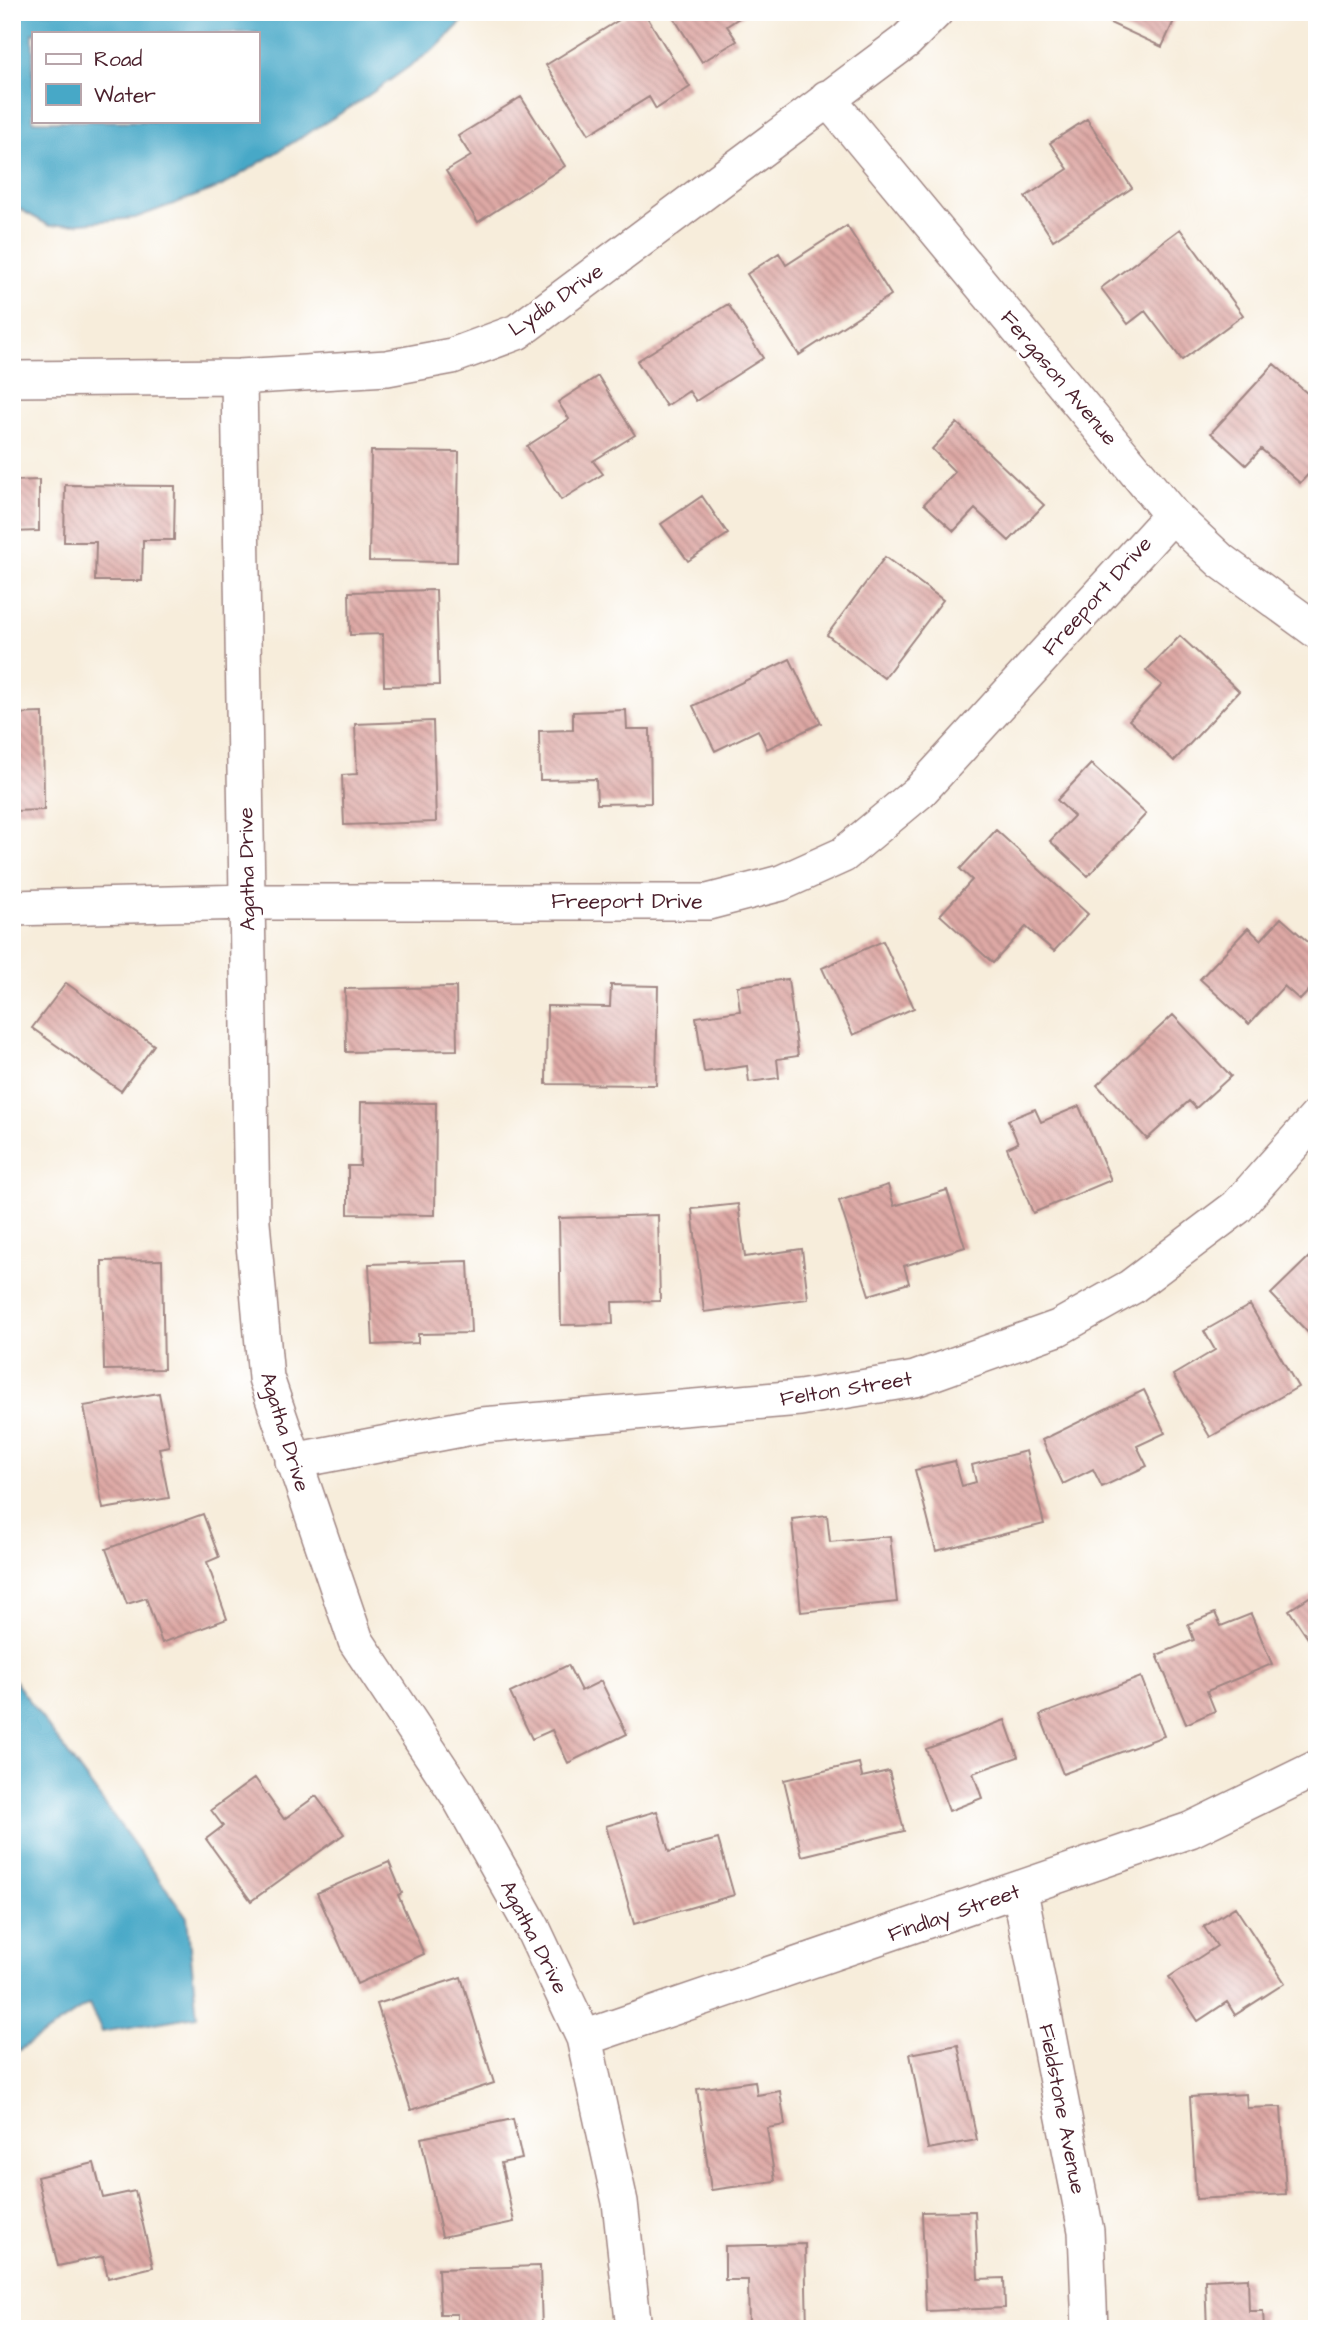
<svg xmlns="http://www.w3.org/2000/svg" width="1329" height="2341" viewBox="0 0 1329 2341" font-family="'Architects Daughter',sans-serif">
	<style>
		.water { fill: #47a8c7; stroke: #486479; stroke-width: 2; fill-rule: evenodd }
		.building { fill: url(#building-back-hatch) }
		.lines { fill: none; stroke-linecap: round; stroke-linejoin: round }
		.minor-casing { stroke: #a08683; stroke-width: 38 }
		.minor { stroke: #fff; stroke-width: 35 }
		.labels { text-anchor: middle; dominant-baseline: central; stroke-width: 6; stroke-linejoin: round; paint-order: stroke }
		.street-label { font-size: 21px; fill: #4a1f2b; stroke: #fff }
	</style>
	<defs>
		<pattern id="building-back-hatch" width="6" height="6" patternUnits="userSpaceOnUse" patternTransform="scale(1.75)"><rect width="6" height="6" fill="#dea9a5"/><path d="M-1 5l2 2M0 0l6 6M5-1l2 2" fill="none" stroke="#b68987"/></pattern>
	</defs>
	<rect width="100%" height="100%" fill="#fff"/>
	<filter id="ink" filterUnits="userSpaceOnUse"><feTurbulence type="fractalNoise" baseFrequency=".0143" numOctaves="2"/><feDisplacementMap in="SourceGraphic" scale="14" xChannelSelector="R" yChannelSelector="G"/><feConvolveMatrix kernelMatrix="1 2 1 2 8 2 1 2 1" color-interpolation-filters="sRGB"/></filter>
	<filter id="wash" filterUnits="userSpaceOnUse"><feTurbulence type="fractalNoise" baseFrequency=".00686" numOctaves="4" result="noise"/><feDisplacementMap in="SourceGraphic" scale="28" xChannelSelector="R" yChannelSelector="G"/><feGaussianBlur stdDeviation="1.57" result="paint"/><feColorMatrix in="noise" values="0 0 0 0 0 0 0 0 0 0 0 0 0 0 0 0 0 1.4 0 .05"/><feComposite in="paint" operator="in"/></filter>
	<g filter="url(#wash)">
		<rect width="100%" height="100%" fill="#f7eddb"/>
		<path class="water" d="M12,12H472L437,47L359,102L220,187L135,218L50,226L12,205ZM33,33H257V121H33Z
			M12,1677L187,1917L197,2016L102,2032L89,2004L12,2055Z"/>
		<g id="blocks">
			<path class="building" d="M632,12H644L690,87L656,109L649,97L589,134L546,65Z
				M670,12H748L727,26L737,41L702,62Z
				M1099,12H1178L1162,47L1097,17Z
				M521,97L565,166L478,222L446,171L471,156L458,136Z
				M1087,119L1132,188L1053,240L1025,197L1068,169L1050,143Z
				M847,226L891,295L799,355L747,274L779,253L786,265Z
				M1180,229L1243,315L1182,360L1145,311L1128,324L1101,288Z
				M728,304L763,358L696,401L689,391L666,406L637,361Z
				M1274,364L1317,402V465L1300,483L1261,449L1246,465L1211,433Z
				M598,376L635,435L593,461L603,474L561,500L527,446L569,419L558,402Z
				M957,423L1044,505L1009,541L975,509L954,531L924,504L955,472L932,449Z
				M371,451L459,452L457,562L369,561Z
				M39,480V531L12,532V481Z
				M65,485L175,486L174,540H143L142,581H95L96,542H64Z
				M702,496L728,534L688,561L661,524Z
				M885,557L943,600L884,678L827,635Z
				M436,590L439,685L384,686L383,634L350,635L349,592Z
				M1180,636L1239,691L1174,761L1129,720L1162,685L1146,671Z
				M790,659L821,723L767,749L758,730L715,751L693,706Z
				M626,710L627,729H650L651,803L597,804L596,779L540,780L539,731L573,730V712Z
				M43,713L44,810L12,811V714Z
				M433,721L436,822L344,825L342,775L357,774L355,724Z
				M1091,764L1146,814L1088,876L1050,841L1074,816L1057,800Z
				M996,830L1088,914L1054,951L1026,927L993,963L940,915L972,880L960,869Z
				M1281,918L1317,950V982L1300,1000L1284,986L1249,1024L1200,979L1248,928L1261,940Z
				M883,941L914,1008L853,1035L822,968Z
				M788,979L798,1056L777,1059L779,1078L749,1082L747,1066L704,1072L696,1017L740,1011L737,986Z
				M66,983L154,1045L121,1091L32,1028Z
				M611,985L658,986L656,1085L546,1084L547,1006L610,1007Z
				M456,987L457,1050L346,1052L345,989Z
				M1173,1015L1231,1076L1196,1108L1189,1101L1147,1139L1097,1085Z
				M361,1102L436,1103L435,1215L348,1214V1166H360Z
				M1079,1106L1111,1180L1033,1213L1007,1148L1018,1143L1008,1120L1035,1109L1041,1122Z
				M888,1185L894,1206L947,1190L965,1247L904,1266L909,1283L869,1295L839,1201Z
				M738,1204L745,1257L802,1249L808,1299L704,1312L692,1209Z
				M658,1215L660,1301L612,1302L613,1324L561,1325L559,1218Z
				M1309,1257L1317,1265V1342L1271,1294Z
				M162,1260L164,1369L104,1370L102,1261Z
				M468,1261L471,1333L418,1334V1343L373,1345L369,1264Z
				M1250,1305L1298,1387L1210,1437L1173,1375L1215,1350L1204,1331Z
				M1144,1390L1165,1433L1137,1446L1147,1466L1102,1487L1093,1469L1063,1484L1042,1440Z
				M159,1393L169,1446L159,1448L169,1498L103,1509L84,1406Z
				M1026,1451L1044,1524L936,1551L915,1470L955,1461L962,1486L976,1482L972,1465Z
				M203,1514L219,1557L207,1562L227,1619L162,1643L146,1598L127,1604L106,1549Z
				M827,1515L830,1542L890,1536L897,1602L801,1612L792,1519Z
				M1317,1592V1652L1289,1610Z
				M1215,1613L1221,1626L1251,1614L1272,1664L1207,1691L1215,1711L1186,1724L1157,1655L1194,1640L1188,1624Z
				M568,1665L581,1691L601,1681L627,1734L568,1763L552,1730L532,1739L510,1693Z
				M1141,1677L1164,1736L1063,1774L1040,1715Z
				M1005,1720L1018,1757L973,1773L982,1798L949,1811L926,1749Z
				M859,1763L862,1777L889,1771L904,1831L802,1856L784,1780Z
				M255,1778L284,1819L316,1796L344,1834L251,1901L206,1839L223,1826L211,1810Z
				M657,1811L669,1852L718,1839L734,1895L634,1924L606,1826Z
				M389,1862L402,1893L398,1895L424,1954L357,1984L317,1893Z
				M1235,1907L1285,1983L1235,2015L1227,2002L1198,2021L1169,1977L1217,1946L1204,1927Z
				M461,1977L494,2083L411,2110L377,2004Z
				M958,2045L977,2140L928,2149L910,2054Z
				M755,2081L757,2095L780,2091L785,2125L767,2128L775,2181L711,2190L697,2089Z
				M1246,2094L1247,2108L1281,2107L1286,2194L1196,2199L1190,2097Z
				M513,2119L522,2159L501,2163L514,2222L442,2237L421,2138Z
				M94,2163L103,2198L135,2191L153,2267L108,2278L103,2256L58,2266L37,2177Z
				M975,2211L978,2279L1004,2278L1005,2308L926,2311L922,2212Z
				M805,2244L807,2329H749L748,2280H725V2246Z
				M540,2266L542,2329H457V2314H440L438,2269Z
				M1248,2278L1249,2311H1263L1264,2329H1207L1205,2280Z"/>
		</g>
	</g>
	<g filter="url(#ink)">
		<use href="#blocks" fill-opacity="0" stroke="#a08683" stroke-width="2"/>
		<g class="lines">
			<defs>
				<path id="minor" d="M827,98L1172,515L1221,561L1317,631
					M239,377L252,1222L266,1378L356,1641L458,1795L532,1927L584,2038L620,2202L634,2329
					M12,379L239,377L387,368L452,356L517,332L906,41L935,12
					M12,908L248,902H708L781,883L843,855L920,791L1172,515
					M293,1461L482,1425L800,1398L915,1379L1058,1328L1131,1287L1237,1207L1317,1117
					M1020,1891L1086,2231L1090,2329
					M584,2038L1190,1830L1317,1768"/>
			</defs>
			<use href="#minor" class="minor-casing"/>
			<use href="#minor" class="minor"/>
		</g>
	</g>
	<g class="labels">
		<g class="street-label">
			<text transform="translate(556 300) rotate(-35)">Lydia Drive</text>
			<text transform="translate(1059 378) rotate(50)">Fergason Avenue</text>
			<text transform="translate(1097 596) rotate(-48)">Freeport Drive</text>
			<text transform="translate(247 869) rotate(-91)">Agatha Drive</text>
			<text x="627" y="901">Freeport Drive</text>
			<text transform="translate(846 1389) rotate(-9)">Felton Street</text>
			<text transform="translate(285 1432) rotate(73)">Agatha Drive</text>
			<text transform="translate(954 1913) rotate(-19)">Findlay Street</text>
			<text transform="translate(534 1937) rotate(63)">Agatha Drive</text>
			<text transform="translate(1062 2109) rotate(79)">Fieldstone Avenue</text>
		</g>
	</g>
	<rect width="1329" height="2341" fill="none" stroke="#fff" stroke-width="42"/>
	<rect x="32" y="32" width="228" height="91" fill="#ffffff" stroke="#b7a5aa" stroke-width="2"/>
	<rect x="46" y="54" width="35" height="10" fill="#ffffff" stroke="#b7a5aa" stroke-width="2"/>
	<text x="94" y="66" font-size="21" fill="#4a1f2b">Road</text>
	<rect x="46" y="84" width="35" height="21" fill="#47a8c7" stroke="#b7a5aa" stroke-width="2"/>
	<text x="94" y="102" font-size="21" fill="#4a1f2b">Water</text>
</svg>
